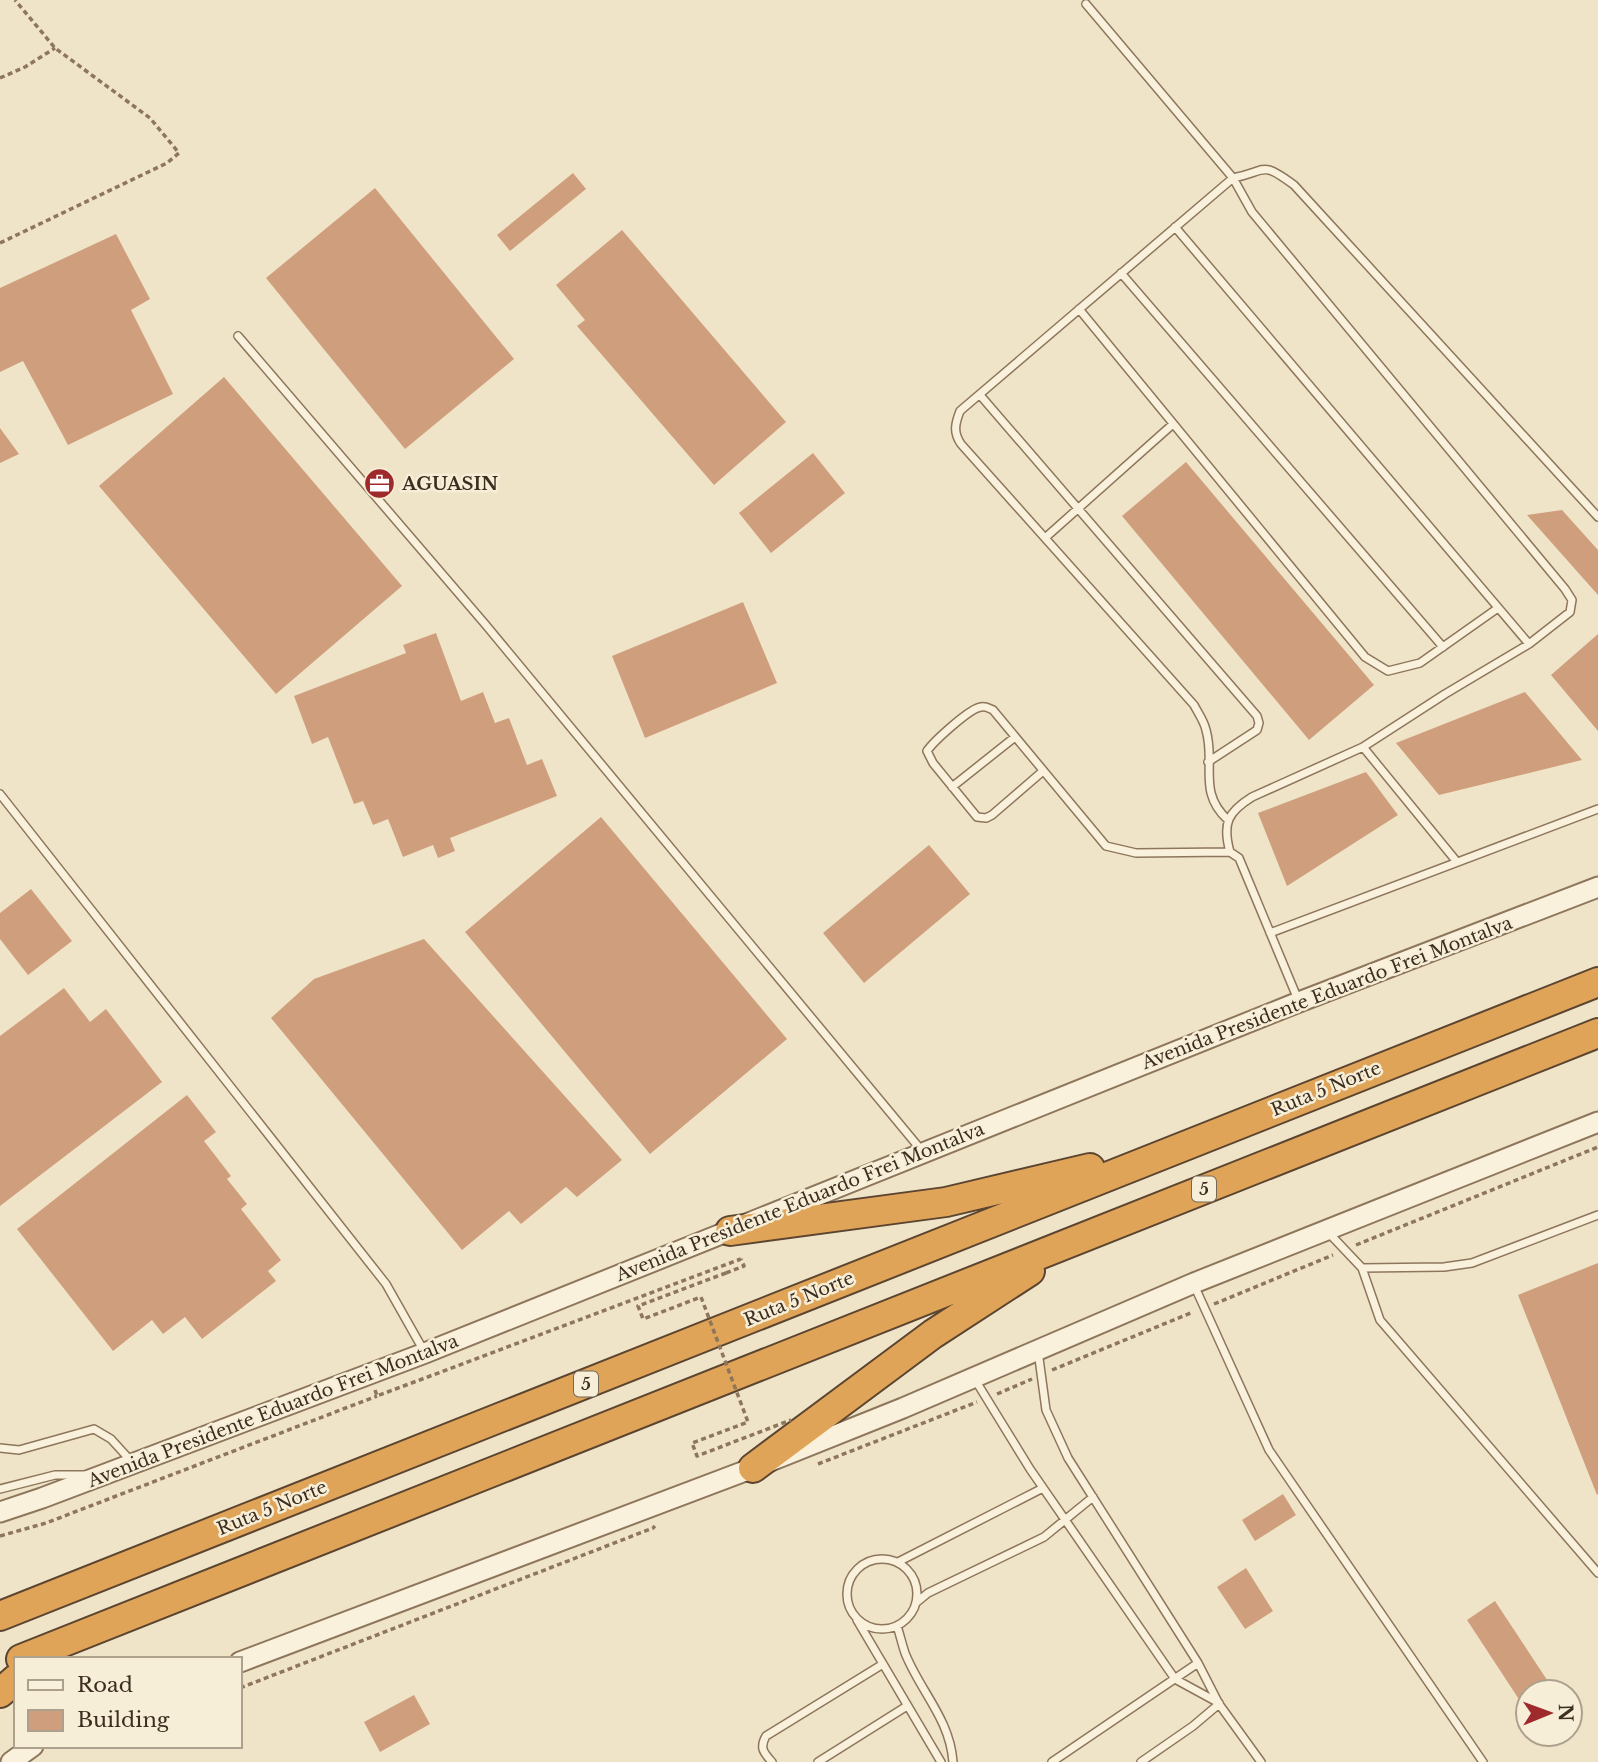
<svg xmlns="http://www.w3.org/2000/svg" width="1598" height="1762" viewBox="0 0 1598 1762" font-family="'Libre Baskerville',serif">
	<style>
		.building { fill: #cf9f7d }
		.lines { fill: none; stroke-linecap: round; stroke-linejoin: round }
		.service-casing { stroke: #8d765c; stroke-width: 10 }
		.tertiary-casing { stroke: #8d765c; stroke-width: 23 }
		.motorway-casing { stroke: #5b4430; stroke-width: 32 }
		.path { stroke: #8d765c; stroke-width: 3.5; stroke-dasharray: 5 3.5; stroke-linecap: butt }
		.service { stroke: #faf1dc; stroke-width: 7 }
		.tertiary { stroke: #faf1dc; stroke-width: 19 }
		.motorway { stroke: #e0a458; stroke-width: 28 }
		.path-bridge { stroke: #8d765c; stroke-width: 3.5; stroke-dasharray: 5 3.5; stroke-linecap: butt }
		.labels { text-anchor: middle; dominant-baseline: central; stroke-width: 5; stroke-linejoin: round; paint-order: stroke }
		.shield { fill: #f7eed8; stroke: #756857; stroke-width: 2 }
		.shield-label { font-size: 16px; font-weight: bold; fill: #3d2e20 }
		.poi-label { font-size: 18px; font-weight: bold; fill: #3d2e20; stroke: #f7eed8; text-anchor: start }
		.street-label { font-size: 18px; fill: #3d2e20; stroke: #f7eed8 }
	</style>
	<rect width="100%" height="100%" fill="#f0e4c8"/>
	<path class="building" d="M573,173L586,189L510,251L497,235Z
		M375,188L514,359L405,449L266,278Z
		M622,230L786,422L714,485L577,326L585,320L556,285Z
		M116,234L150,299L131,310L173,394L68,445L23,361L0,372V288Z
		M224,377L402,586L276,694L99,486Z
		M0,428L19,454L0,463Z
		M813,453L845,493L771,553L739,513Z
		M1186,462L1374,685L1309,740L1122,516Z
		M1562,510L1598,550V595L1527,515Z
		M743,602L777,683L645,738L612,656Z
		M436,633L461,701L483,692L495,723L509,718L527,765L542,759L557,796L450,838L455,851L438,858L433,845L403,857L388,819L373,825L363,801L354,804L328,737L312,744L294,696L406,653L403,645Z
		M1598,634V731L1551,675Z
		M1525,692L1582,760L1439,795L1396,743Z
		M1366,772L1398,815L1287,886L1258,813Z
		M601,817L787,1039L650,1154L465,932Z
		M929,845L970,894L864,983L823,933Z
		M31,889L72,941L28,975L0,939V913Z
		M424,939L622,1160L577,1197L566,1187L521,1224L509,1211L462,1250L271,1018L314,979Z
		M64,988L90,1022L106,1009L162,1082L0,1206V1036Z
		M187,1095L216,1132L204,1141L231,1176L227,1179L247,1204L241,1209L281,1260L268,1271L276,1281L202,1339L185,1317L163,1334L152,1320L113,1351L17,1229Z
		M1598,1263V1494L1597,1495L1518,1295Z
		M1283,1494L1296,1515L1255,1541L1242,1520Z
		M1246,1568L1273,1611L1245,1629L1217,1587Z
		M1495,1601L1555,1692H1528V1713L1467,1620Z
		M414,1695L430,1724L380,1752L364,1722Z"/>
	<g class="lines">
		<defs>
			<path id="service" d="M1086,4L1233,178C1268,171 1260,160 1294,185L1598,517
				M1175,227L1529,644
				M1121,273L1443,647
				M1079,309L1365,657L1388,671L1420,663L1498,608
				M238,336L485,624L922,1151
				M980,395L1257,716L1259,723L1257,730L1208,762
				M1045,538L1173,424
				M1363,747L1457,862
				M1043,771L992,815L986,818L977,817L933,763L927,751C934,741 970,708 981,707C986,706 988,708 993,710L1106,846L1136,853L1230,852L1239,858L1299,1002
				M952,787L1015,737
				M0,794L386,1284L425,1353
				M1228,820C1197,792 1216,764 1206,730C1204,721 1198,713 1194,705L961,444C953,432 955,424 960,411L1233,178L1252,212L1565,589L1572,600L1570,612L1529,644L1445,694L1363,747L1252,797C1228,812 1222,823 1230,852
				M1270,933L1598,809
				M1327,1231L1362,1268L1380,1320L1598,1573
				M1362,1268L1444,1267L1472,1263L1598,1215
				M1194,1285L1269,1450L1483,1762
				M1038,1351L1046,1410L1068,1458L1198,1663L1219,1704L1261,1762
				M974,1378L1030,1469L1175,1679L1219,1703
				M0,1448L19,1450L94,1429L111,1439L131,1461
				M0,1489L55,1475H85
				M847 1594a35 35 0 1 1 70 0a35 35 0 1 1-70 0Z
				M898,1562L1043,1488
				M917,1602L928,1593L1044,1537L1093,1497
				M857,1620L941,1762
				M897,1626C900,1635 902,1644 905,1653C920,1691 950,1719 953,1762
				M772,1762C764,1753 759,1748 766,1736L883,1664
				M818,1762L907,1706
				M1052,1762L1198,1663
				M1141,1762L1193,1726L1219,1704"/>
			<path id="tertiary" d="M0,1512L42,1498L425,1353L1299,1002L1598,887
				M240,1662L753,1468L903,1408L1194,1283L1598,1122
				M11,1762L33,1746"/>
			<path id="motorway" d="M730,1231L946,1202L1090,1168
				M753,1468L933,1334L1030,1271
				M0,1616L1598,982
				M21,1659L1598,1033
				M0,1693L16,1679"/>
		</defs>
		<use href="#service" class="service-casing"/>
		<use href="#tertiary" class="tertiary-casing"/>
		<use href="#motorway" class="motorway-casing"/>
		<path class="path" d="M0,78L25,67L55,48
			M0,243L167,163L179,153L150,118L55,48L15,0
			M1356,1245L1598,1147
			M726,1273L744,1266L741,1259
			M1214,1304L1333,1255
			M1052,1370L1193,1312
			M375,1390L377,1396L741,1259
			M997,1394L1032,1379
			M818,1464L977,1402
			M0,1536L46,1523L377,1396
			M240,1688L653,1528L655,1526"/>
		<use href="#service" class="service"/>
		<use href="#tertiary" class="tertiary"/>
		<use href="#motorway" class="motorway"/>
		<path class="path-bridge" d="M726,1273L638,1306L643,1319L701,1297L748,1422L692,1443L697,1456L791,1420"/>
	</g>
	<defs>
		<symbol id="office-disc" viewBox="-11 -11 22 22"><circle r="9.5" fill="#9e2a2b" stroke="#f7eed8"/><path d="M-6-3h4V-5.5h4V-3h4V5H-6ZM-1-4.5V-3h2v-1.5ZM-6 0V1H6V0Z" fill="#fff"/></symbol>
	</defs>
	<g fill-rule="evenodd">
		<use href="#office-disc" x="362" y="466" width="35" height="35"/>
	</g>
	<g class="labels">
		<g class="shield">
			<rect x="1192" y="1176.5" width="24" height="25" rx="5"/>
			<rect x="574" y="1371.5" width="24" height="25" rx="5"/>
		</g>
		<g class="shield-label">
			<text x="1204" y="1189">5</text>
			<text x="586" y="1384">5</text>
		</g>
		<g class="poi-label">
			<text x="402" y="484">AGUASIN</text>
		</g>
		<g class="street-label">
			<text transform="translate(1327 993) rotate(-21)">Avenida Presidente Eduardo Frei Montalva</text>
			<text transform="translate(1326 1089) rotate(-22)">Ruta 5 Norte</text>
			<text transform="translate(800 1202) rotate(-22)">Avenida Presidente Eduardo Frei Montalva</text>
			<text transform="translate(799 1299) rotate(-22)">Ruta 5 Norte</text>
			<text transform="translate(273 1411) rotate(-21)">Avenida Presidente Eduardo Frei Montalva</text>
			<text transform="translate(272 1508) rotate(-22)">Ruta 5 Norte</text>
		</g>
	</g>
	<rect x="14" y="1657" width="228" height="91" fill="#f7eed8" stroke="#ada18e" stroke-width="2"/>
	<rect x="28" y="1680" width="35" height="10" fill="#faf1dc" stroke="#ada18e" stroke-width="2"/>
	<text x="77" y="1692" font-size="21" fill="#3d2e20">Road</text>
	<rect x="28" y="1710" width="35" height="21" fill="#cf9f7d" stroke="#ada18e" stroke-width="2"/>
	<text x="77" y="1727" font-size="21" fill="#3d2e20">Building</text>
	<g transform="translate(1549 1713) rotate(89)"><circle r="33" fill="#f7eed8" stroke="#ada18e" stroke-width="2"/>
	<path d="M0-5L12 26L0 18L-12 26Z" fill="#9e2a2b"/>
	<text y="-10" font-size="19" font-weight="bold" text-anchor="middle" fill="#3d2e20">N</text>
	</g>
</svg>
